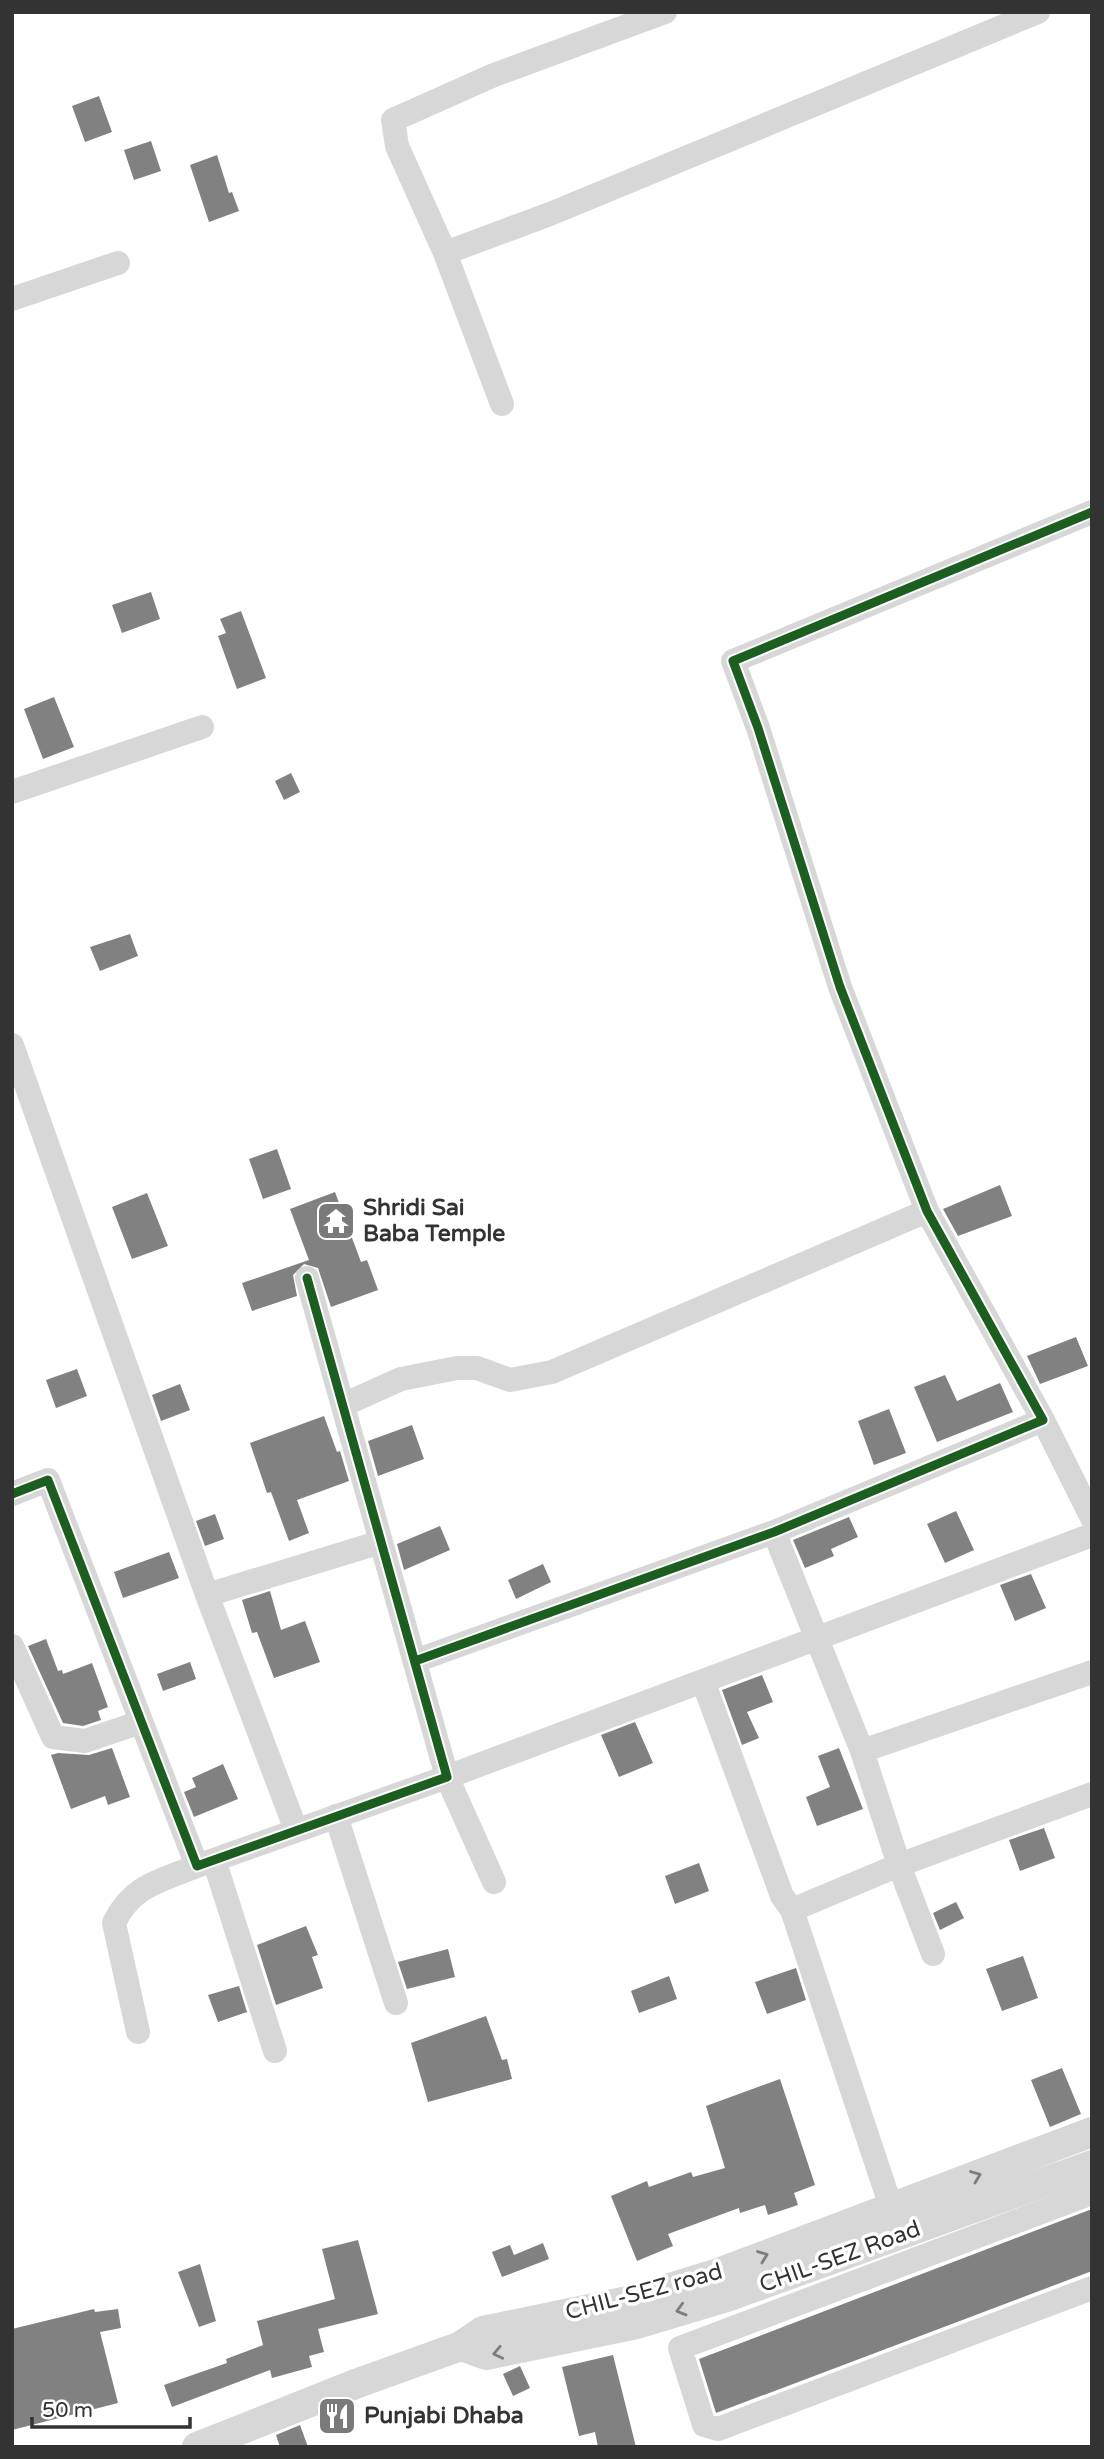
<svg xmlns="http://www.w3.org/2000/svg" width="1104" height="2459" viewBox="0 0 1104 2459" font-family="'Varela Round',sans-serif">
	<style>
		.building { fill: #818181 }
		.lines { fill: none; stroke-linecap: round; stroke-linejoin: round }
		.minor { stroke: #d7d7d7; stroke-width: 24 }
		.tertiary { stroke: #d7d7d7; stroke-width: 30 }
		.cycleway-casing { stroke: #fff; stroke-width: 13 }
		.cycleway { stroke: #1b5e20; stroke-width: 9 }
		.oneway { stroke: #7d7d7d }
		.labels { text-anchor: middle; dominant-baseline: central; stroke-width: 7; stroke-linejoin: round; paint-order: stroke }
		.poi-label { font-size: 23px; font-weight: bold; fill: #333; stroke: #fff; text-anchor: start }
		.street-label { font-size: 23px; fill: #333; stroke: #fff }
	</style>
	<rect width="100%" height="100%" fill="#fff"/>
	<path class="building" d="M99,96L112,132L85,142L72,106Z
		M151,141L161,171L134,180L124,150Z
		M217,155L229,193L232,192L239,211L209,222L190,165Z
		M151,592L160,619L122,633L112,605Z
		M241,611L266,678L237,689L218,636L226,633L220,619Z
		M54,697L74,747L43,759L24,709Z
		M291,773L300,792L284,800L275,781Z
		M130,934L138,956L100,971L90,947Z
		M277,1149L291,1189L263,1199L249,1159Z
		M1000,1185L1012,1216L958,1236L943,1209Z
		M335,1192L361,1262L367,1260L378,1290L331,1307L318,1268L304,1264L293,1275L297,1296L252,1311L242,1283L309,1260L290,1209Z
		M147,1193L168,1246L132,1259L112,1207Z
		M1076,1337L1088,1366L1040,1384L1027,1356Z
		M77,1369L87,1396L56,1408L46,1380Z
		M945,1375L957,1401L1000,1383L1013,1412L937,1442L914,1387Z
		M180,1384L190,1410L161,1421L152,1395Z
		M889,1409L906,1453L874,1465L858,1421Z
		M324,1416L337,1452L340,1451L349,1481L297,1500L309,1533L289,1541L271,1492L267,1493L250,1443Z
		M412,1425L424,1459L378,1476L368,1441Z
		M956,1511L974,1550L945,1563L927,1524Z
		M215,1514L224,1539L205,1546L196,1521Z
		M849,1517L858,1537L831,1549L834,1556L805,1568L793,1540Z
		M440,1526L450,1550L404,1570L397,1544Z
		M169,1552L179,1578L123,1598L114,1572Z
		M543,1564L551,1582L516,1599L508,1580Z
		M1031,1574L1046,1608L1015,1621L1000,1585Z
		M270,1591L281,1630L305,1621L320,1662L274,1678L257,1632L252,1633L242,1600Z
		M46,1639L58,1671L62,1670L63,1674L92,1663L108,1707L98,1711L101,1720L83,1726L63,1723L28,1646Z
		M190,1662L196,1679L163,1691L157,1674Z
		M762,1675L773,1702L747,1712L759,1738L742,1745L722,1690Z
		M635,1722L653,1763L619,1777L601,1735Z
		M112,1748L130,1797L108,1805L105,1796L71,1809L51,1755L58,1753L89,1755Z
		M839,1748L863,1809L817,1826L806,1797L830,1787L818,1756Z
		M223,1764L238,1799L194,1817L184,1792L196,1787L192,1778Z
		M1044,1828L1055,1858L1020,1871L1009,1840Z
		M699,1863L709,1891L675,1904L665,1876Z
		M956,1902L964,1918L940,1930L933,1913Z
		M306,1926L318,1955L312,1957L323,1988L276,2005L257,1945Z
		M448,1949L455,1977L407,1989L398,1962Z
		M1023,1956L1038,1998L1002,2011L986,1969Z
		M796,1968L806,2000L767,2014L755,1982Z
		M669,1976L677,1999L639,2013L631,1991Z
		M239,1986L247,2012L218,2022L208,1995Z
		M486,2016L502,2060L507,2059L512,2079L428,2102L411,2043Z
		M1062,2068L1081,2114L1050,2127L1031,2080Z
		M780,2079L815,2185L794,2193L798,2205L768,2215L765,2205L740,2213L739,2208L668,2234L673,2246L637,2261L611,2196L647,2181L649,2187L691,2172L693,2177L725,2168L706,2106Z
		M1092,2209V2271L716,2413L699,2359Z
		M358,2240L378,2314L318,2329L324,2352L309,2356L312,2367L272,2378L270,2370L172,2407L164,2385L227,2363L226,2359L263,2345L257,2321L335,2299L322,2249Z
		M543,2243L549,2259L502,2277L492,2252L510,2245L514,2255Z
		M200,2264L216,2321L199,2327L178,2272Z
		M94,2309L95,2312L118,2309L121,2328L100,2332L118,2403L12,2430V2329Z
		M613,2355L636,2447H598L595,2432L579,2436L562,2367Z
		M520,2366L530,2388L513,2396L503,2374Z
		M300,2425L308,2447H280L276,2435Z"/>
	<g class="lines">
		<path class="minor" d="M445,253L550,214L1038,12
			M12,299L118,263
			M502,404L445,253L397,146L393,120L494,75L665,12
			M12,792L202,727
			M12,1045L207,1595L296,1830
			M343,1405L401,1379L457,1368H477L510,1380L552,1372L927,1211
			M1043,1420L1092,1518
			M12,1494L48,1480L197,1866L447,1777L307,1278
			M774,1532L862,1751L899,1865L933,1954
			M207,1595L381,1542
			M12,1646L53,1737L85,1741L141,1722
			M415,1661L774,1532L1043,1420L927,1211L840,987L758,728L733,661L1092,512
			M703,1681L782,1896L792,1910L891,2207
			M862,1751L1092,1672
			M336,1816L396,2003
			M214,1860L275,2051
			M494,1882L447,1777L1092,1535
			M792,1910L899,1865L1092,1794
			M138,2032L114,1923C132,1885 160,1881 197,1866
			M1092,2193L680,2348L704,2425L718,2429L1092,2288"/>
		<path class="tertiary" d="M461,2346L486,2355L637,2324L727,2297L1092,2165
			M197,2447L358,2383L461,2346L483,2331L628,2301L718,2273L1092,2132"/>
		<defs>
			<path id="cycleway" d="M12,1494L48,1480L197,1866L447,1777L307,1278
				M415,1661L774,1532L1043,1420L927,1211L840,987L758,728L733,661L1092,512"/>
		</defs>
		<use href="#cycleway" class="cycleway-casing"/>
		<use href="#cycleway" class="cycleway"/>
	</g>
	<defs><path id="oneway-chevron" d="M-2-3.5L2.5 0L-2 3.5" fill="none" stroke-width="1.6" stroke-linecap="round" stroke-linejoin="round" transform="scale(1.75)"/></defs>
	<g class="oneway">
		<use href="#oneway-chevron" transform="translate(976 2176) rotate(-21)"/>
		<use href="#oneway-chevron" transform="translate(763 2256) rotate(-21)"/>
		<use href="#oneway-chevron" transform="translate(681 2310) rotate(164)"/>
		<use href="#oneway-chevron" transform="translate(498 2353) rotate(168)"/>
	</g>
	<defs>
		<symbol id="temple-square" viewBox="-11 -11 22 22"><rect x="-9" y="-9" width="18" height="18" rx="4" fill="#7a7a7a" stroke="#fff"/><path d="M0-6L5-2H3V0L6.5 2.5H4V6H1.5V3h-3V6H-4V2.5H-6.5L-3 0V-2H-5Z" fill="#fff"/></symbol>
		<symbol id="restaurant-square" viewBox="-11 -11 22 22"><rect x="-9" y="-9" width="18" height="18" rx="4" fill="#7a7a7a" stroke="#fff"/><path d="M-5-6h1v4h1v-4h1v4h1v-4h1v5L-1.5 .5V6h-2V.5L-5-1ZM5-6V6H3V1.5H1.5Q1.5-4 5-6Z" fill="#fff"/></symbol>
	</defs>
	<g fill-rule="evenodd">
		<use href="#temple-square" x="314" y="1199" width="44" height="44"/>
		<use href="#restaurant-square" x="315" y="2394" width="44" height="44"/>
	</g>
	<g class="labels">
		<g class="poi-label">
			<text x="363" y="1208">Shridi Sai<tspan x="363" dy="26">Baba Temple</tspan></text>
			<text x="364" y="2416">Punjabi Dhaba</text>
		</g>
		<g class="street-label">
			<text transform="translate(840 2257) rotate(-20)">CHIL-SEZ Road</text>
			<text transform="translate(644 2292) rotate(-15)">CHIL-SEZ road</text>
		</g>
	</g>
	<rect width="1104" height="2459" fill="none" stroke="#333333" stroke-width="28"/>
	<path d="M32 2417v10h158v-10" fill="none" stroke="#333333" stroke-width="3.5"/>
	<text x="42" y="2417" font-size="21" fill="#333333" stroke="#ffffff" stroke-width="5" paint-order="stroke">50 m</text>
</svg>
